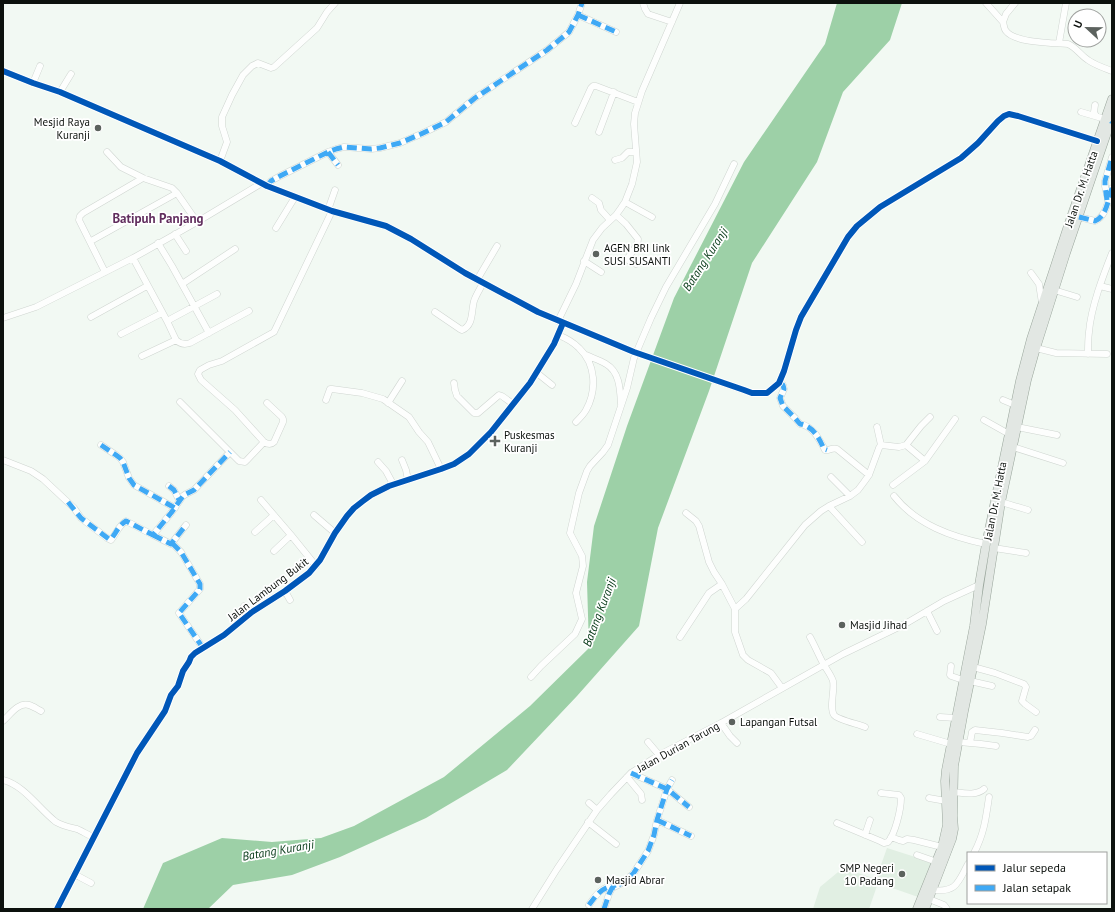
<svg xmlns="http://www.w3.org/2000/svg" width="1115" height="912" viewBox="0 0 1115 912" font-family="'PT Sans',sans-serif">
	<style>
		.built { fill: #e1efe3 }
		.water { fill: #9dd0a7 }
		.lines { fill: none; stroke-linecap: round; stroke-linejoin: round }
		.minor-casing { stroke: #cfd5d0; stroke-width: 7 }
		.major-casing { stroke: #9aa69c; stroke-width: 9 }
		.minor { stroke: #fdfefd; stroke-width: 6 }
		.major { stroke: #e2e7e3; stroke-width: 8 }
		.minor-bridge-casing { stroke: #cfd5d0; stroke-width: 7; stroke-linecap: butt }
		.minor-bridge { stroke: #fdfefd; stroke-width: 6 }
		.quiet { stroke: #3fa9f5; stroke-width: 5; stroke-dasharray: 10 5; stroke-linecap: butt }
		.cycleway-casing { stroke: #fff; stroke-width: 8 }
		.cycleway { stroke: #0057b8; stroke-width: 6 }
		.poi-dot { fill: #5c625e; stroke: #fff; stroke-width: 1.5 }
		.labels { text-anchor: middle; dominant-baseline: central; stroke-width: 3.5; stroke-linejoin: round; paint-order: stroke }
		.poi-label { font-size: 11px; fill: #0c110d; stroke: #fff; text-anchor: start }
		.street-label { font-size: 11px; fill: #0c110d; stroke: #fff }
		.water-label { font-size: 12px; font-style: italic; fill: #003512; stroke: #fff }
		.quarter-label { font-size: 13px; font-weight: bold; fill: #612e5e; stroke: #fff }
	</style>
	<rect width="100%" height="100%" fill="#f2f9f3"/>
	<path class="built" d="M887,848L931,862L918,897L878,883L869,909H813L820,887L843,868L876,879Z"/>
	<path class="water" d="M837,3H902L890,40L843,92L817,162L752,263L709,391L658,528L639,626L577,696L507,770L426,818L340,857L292,875L233,885L208,909H143L163,863L222,838L272,842L321,838L354,826L444,777L530,706L589,648L587,582L594,526L627,426L674,298L744,162L825,44Z"/>
	<g class="lines">
		<defs>
			<path id="minor" d="M643,3L645,9L648,14L672,22
				M986,3L1003,22
				M1015,3L1006,14L1003,22C1004,25 1004,29 1006,31C1015,43 1053,43 1068,44C1077,48 1080,55 1088,60C1095,65 1104,68 1112,71
				M578,15L616,32
				M1059,43L1066,3
				M3,71L33,83L60,92L220,161L267,186L332,211L386,226L411,239L465,273L538,312L634,352
				M33,83L40,66
				M60,92L71,74
				M1095,105L1094,112L1096,116
				M1081,112L1105,119
				M575,123L591,88L593,86H596L638,102
				M599,132L614,92
				M107,152L121,167L143,178
				M328,152L338,165
				M615,160L622,158L628,152H636
				M220,161L227,142L222,126V117L232,95L243,75L252,66L258,63L271,68L274,67L317,28L327,12L335,3
				M267,186L271,181L280,176L328,152L336,149L344,147L371,149L380,148L400,143L421,134L446,122L475,98L547,50L569,32L578,15L582,3
				M592,198L599,203L601,210L610,220
				M1108,200L1105,186V181L1112,157
				M625,202L652,217
				M328,210L335,190
				M616,215L626,224L638,239C638,247 631,252 628,258V260L636,264
				M1079,217L1095,221C1107,216 1108,199 1112,188
				M276,228L295,197
				M175,234L186,251
				M91,241L177,193
				M158,243L172,266L209,333
				M133,258L167,321L176,340C180,344 184,345 190,343L249,311
				M584,261L601,272
				M105,272L79,220L80,216L83,213L143,178L172,188L177,193L197,222
				M1031,273L1039,284L1042,303
				M477,280L497,246
				M182,284L235,249
				M1100,286L1112,289
				M1054,290L1077,297
				M435,312L460,329L462,330C474,325 471,311 474,301C476,295 480,289 483,283
				M91,317L147,286
				M3,318L36,307L133,258L197,222L262,183
				M167,321L217,294
				M558,321L576,284L593,240L602,228L616,215L621,208L625,202L632,184L637,162L634,124L635,113L642,91L680,3
				M121,334L162,313
				M558,335C566,338 573,342 579,348C596,364 597,390 586,410C584,414 580,418 576,422
				M1036,348L1056,353L1107,354
				M1088,354C1088,346 1088,339 1089,332C1091,307 1103,276 1112,253
				M586,355C592,358 600,360 606,364C620,372 620,390 621,404
				M142,356L176,340
				M537,373L552,385
				M454,383L455,390L457,396L474,413H478L499,395L502,396L513,404
				M779,383L783,385L784,389L780,398L783,406L795,418L800,424C813,426 819,439 825,450C829,451 832,447 837,449L869,475
				M740,389L752,393H767L779,383L784,371L796,330L801,317L848,237L857,226L880,207L961,158L978,143L998,121L1004,116L1009,114L1018,116L1097,141
				M326,400L330,389H332L362,393L383,399L409,417L419,432L428,442L441,469
				M1003,400L1015,405
				M180,402L239,461L245,462L247,460L264,442
				M267,403L282,417L283,419V422L274,442C271,445 267,444 264,442L235,410L201,380L198,374L200,370L209,365L222,361L274,332L332,211
				M388,403L402,381
				M984,420L1009,434
				M877,427L881,445
				M1017,427L1057,435
				M101,445L116,455L120,458L123,462L129,478L134,485L175,508
				M906,445L921,426L930,417
				M1013,447L1063,463
				M3,460L31,471L43,479L74,508L81,518L107,538L111,540C116,534 119,525 126,521L153,535L171,513L183,496L186,494L194,490L230,452
				M402,460L406,470L408,480
				M378,462L386,471L393,484
				M831,477L850,496
				M893,485L925,461L955,419
				M169,486L174,490L179,500
				M894,496C917,525 952,537 986,544
				M261,500L291,535L316,566
				M1001,502L1028,510
				M829,506L862,542
				M686,513L696,521L699,526L709,562L714,572L722,584L735,609V632L743,655L748,660L771,673L782,688
				M314,515L335,533
				M255,532L274,515
				M153,535L171,544L186,525
				M172,543L181,552L200,584V589L179,613L203,648
				M994,548L1026,553
				M274,551L291,535
				M285,591L290,600
				M244,606L252,612
				M735,609L746,599L805,525L821,511L829,506L850,496L858,490L864,482L869,475L879,448L881,445L899,447L906,445L925,461
				M927,611L937,631
				M680,637L709,593L722,584
				M810,637C815,646 819,656 824,665C827,670 831,675 833,681C835,690 829,707 834,715C838,720 858,724 865,727
				M951,666L950,675L951,676L963,680
				M973,667L995,673L1024,684L1026,687L1022,701L1025,704L1036,712
				M531,677L541,666L575,634L582,619L576,593L583,566L582,556L570,533L579,493L587,471L590,466L603,452L608,445L627,388L634,358L651,318L666,287L715,204L734,164
				M970,681L992,686
				M940,717L956,718
				M3,721C10,715 18,702 29,705C33,706 37,709 41,711
				M721,723L730,736L737,743
				M917,734L951,744
				M648,742L659,755
				M959,742L981,744L996,746
				M970,743L972,732L975,730L1002,733L1028,737L1031,736L1035,730
				M631,773L667,789L689,807
				M627,777L641,794L642,800
				M3,780C24,785 39,809 56,822C63,826 69,827 77,829C82,831 88,835 93,837
				M953,792C963,793 976,796 984,789
				M929,798L946,801
				M589,803L597,810
				M657,820L691,836
				M588,822L616,844
				M837,823L880,841L884,843L888,842C895,834 901,810 901,798L899,795L881,793
				M865,835L870,820
				M891,837L899,840L903,841L907,839L914,840L942,847
				M974,853C984,834 986,818 989,797
				M917,855L937,862
				M74,874L91,883
				M932,890C957,893 958,882 968,864
				M929,899L944,905L947,909
				M589,905C597,893 601,888 615,885
				M57,909L137,753L165,711L171,695L178,686L183,671L189,662L191,657L195,653L224,635L252,612L285,591L309,573L320,560L335,533L347,516L354,508L363,501L371,495L389,486L441,469L454,464L469,454L491,432L530,383L554,344L563,323
				M532,909L557,869L597,810L611,794L631,773L659,755L721,723L843,654L905,624L944,601L979,585
				M604,909L609,894L612,888L622,883L633,874L648,851L654,835L657,820L667,789L672,780"/>
			<path id="major" d="M917,909L942,847L947,825L945,781L946,770L974,626L979,585L986,544L1009,434L1020,381L1031,339L1068,226L1112,99
				M925,909L952,839L954,829L953,816L954,766L964,711L982,624L1001,502L1017,427L1027,380L1036,348L1066,253L1112,118"/>
		</defs>
		<use href="#minor" class="minor-casing"/>
		<use href="#major" class="major-casing"/>
		<use href="#minor" class="minor"/>
		<use href="#major" class="major"/>
		<defs>
			<path id="minor-bridge" d="M634,352L740,389"/>
		</defs>
		<use href="#minor-bridge" class="minor-bridge-casing"/>
		<use href="#minor-bridge" class="minor-bridge"/>
		<path class="quiet" d="M578,15L616,32
			M1111,121L1112,122
			M328,152L338,165
			M267,186L271,181L280,176L328,152L336,149L344,147L371,149L380,148L400,143L421,134L446,122L475,98L547,50L569,32L578,15L582,3
			M1107,200L1105,186V181L1112,157
			M1079,217L1095,221C1107,216 1108,199 1112,188
			M779,383L783,385L784,389L780,398L783,406L795,418L800,424C813,426 819,438 824,449L827,450
			M101,445L116,455L120,458L123,462L129,478L134,485L175,508
			M169,486L174,490L179,500
			M68,502L81,518L109,539H111C116,533 119,525 126,521L153,535L171,513L183,496L186,494L194,490L230,452
			M153,535L171,544L186,525
			M172,543L181,552L200,584V589L179,613L203,648
			M631,773L667,789L689,807
			M657,820L691,836
			M589,905C598,893 601,888 616,885
			M604,909L609,894L612,888L622,883L633,874L648,851L654,835L657,820L667,789L672,780"/>
		<defs>
			<path id="cycleway" d="M3,71L33,83L60,92L220,161L267,186L332,211L386,226L411,239L465,273L538,312L634,352L744,390L752,393H767L779,383L784,371L796,330L801,317L848,237L857,226L880,207L961,158L978,143L998,121L1004,116L1009,114L1018,116L1097,141
				M57,909L137,753L165,711L171,695L178,686L183,671L189,662L191,657L195,653L224,635L252,612L285,591L309,573L320,560L335,533L347,516L354,508L363,501L371,495L389,486L441,469L454,464L469,454L491,432L530,383L554,344L563,323"/>
		</defs>
		<use href="#cycleway" class="cycleway-casing"/>
		<use href="#cycleway" class="cycleway"/>
	</g>
	<g class="poi-dot">
		<circle cx="98" cy="128" r="4"/>
		<circle cx="596" cy="254" r="4"/>
		<path d="M493 435h4v4h4v4h-4v4h-4v-4h-4v-4h4z"/>
		<circle cx="842" cy="625" r="4"/>
		<circle cx="732" cy="722" r="4"/>
		<circle cx="902" cy="874" r="4"/>
		<circle cx="598" cy="880" r="4"/>
	</g>
	<g class="labels">
		<g class="poi-label">
			<text x="90" y="122" text-anchor="end">Mesjid Raya<tspan x="90" dy="13">Kuranji</tspan></text>
			<text x="604" y="248">AGEN BRI link<tspan x="604" dy="13">SUSI SUSANTI</tspan></text>
			<text x="504" y="435">Puskesmas<tspan x="504" dy="13">Kuranji</tspan></text>
			<text x="850" y="625">Masjid Jihad</text>
			<text x="740" y="722">Lapangan Futsal</text>
			<text x="894" y="868" text-anchor="end">SMP Negeri<tspan x="894" dy="13">10 Padang</tspan></text>
			<text x="606" y="880">Masjid Abrar</text>
		</g>
		<g class="street-label">
			<text transform="translate(1081 189) rotate(-71)">Jalan Dr. M. Hatta</text>
			<text transform="translate(995 501) rotate(-79)">Jalan Dr. M. Hatta</text>
			<text transform="translate(268 589) rotate(-37)">Jalan Lambung Bukit</text>
			<text transform="translate(678 747) rotate(-29)">Jalan Durian Tarung</text>
		</g>
		<g class="water-label">
			<text transform="translate(705 259) rotate(-57)">Batang Kuranji</text>
			<text transform="translate(599 612) rotate(-69)">Batang Kuranji</text>
			<text transform="translate(278 850) rotate(-10)">Batang Kuranji</text>
		</g>
		<g class="quarter-label">
			<text x="158" y="218">Batipuh Panjang</text>
		</g>
	</g>
	<rect width="1115" height="912" fill="none" stroke="#0c110d" stroke-width="8"/>
	<rect x="967" y="852" width="140" height="52" fill="#ffffff" stroke="#9ea09e"/>
	<rect x="975" y="865" width="20" height="6" fill="#0057b8" stroke="#9ea09e"/>
	<text x="1003" y="872" font-size="12" fill="#0c110d">Jalur sepeda</text>
	<rect x="975" y="885" width="20" height="6" fill="#3fa9f5" stroke="#9ea09e"/>
	<text x="1003" y="892" font-size="12" fill="#0c110d">Jalan setapak</text>
	<g transform="translate(1087 28) rotate(292)"><circle r="19" fill="#ffffff" stroke="#9ea09e"/>
	<path d="M0-3L7 15L0 10L-7 15Z" fill="#5c625e"/>
	<text y="-6" font-size="11" font-weight="bold" text-anchor="middle" fill="#0c110d">U</text>
	</g>
</svg>
